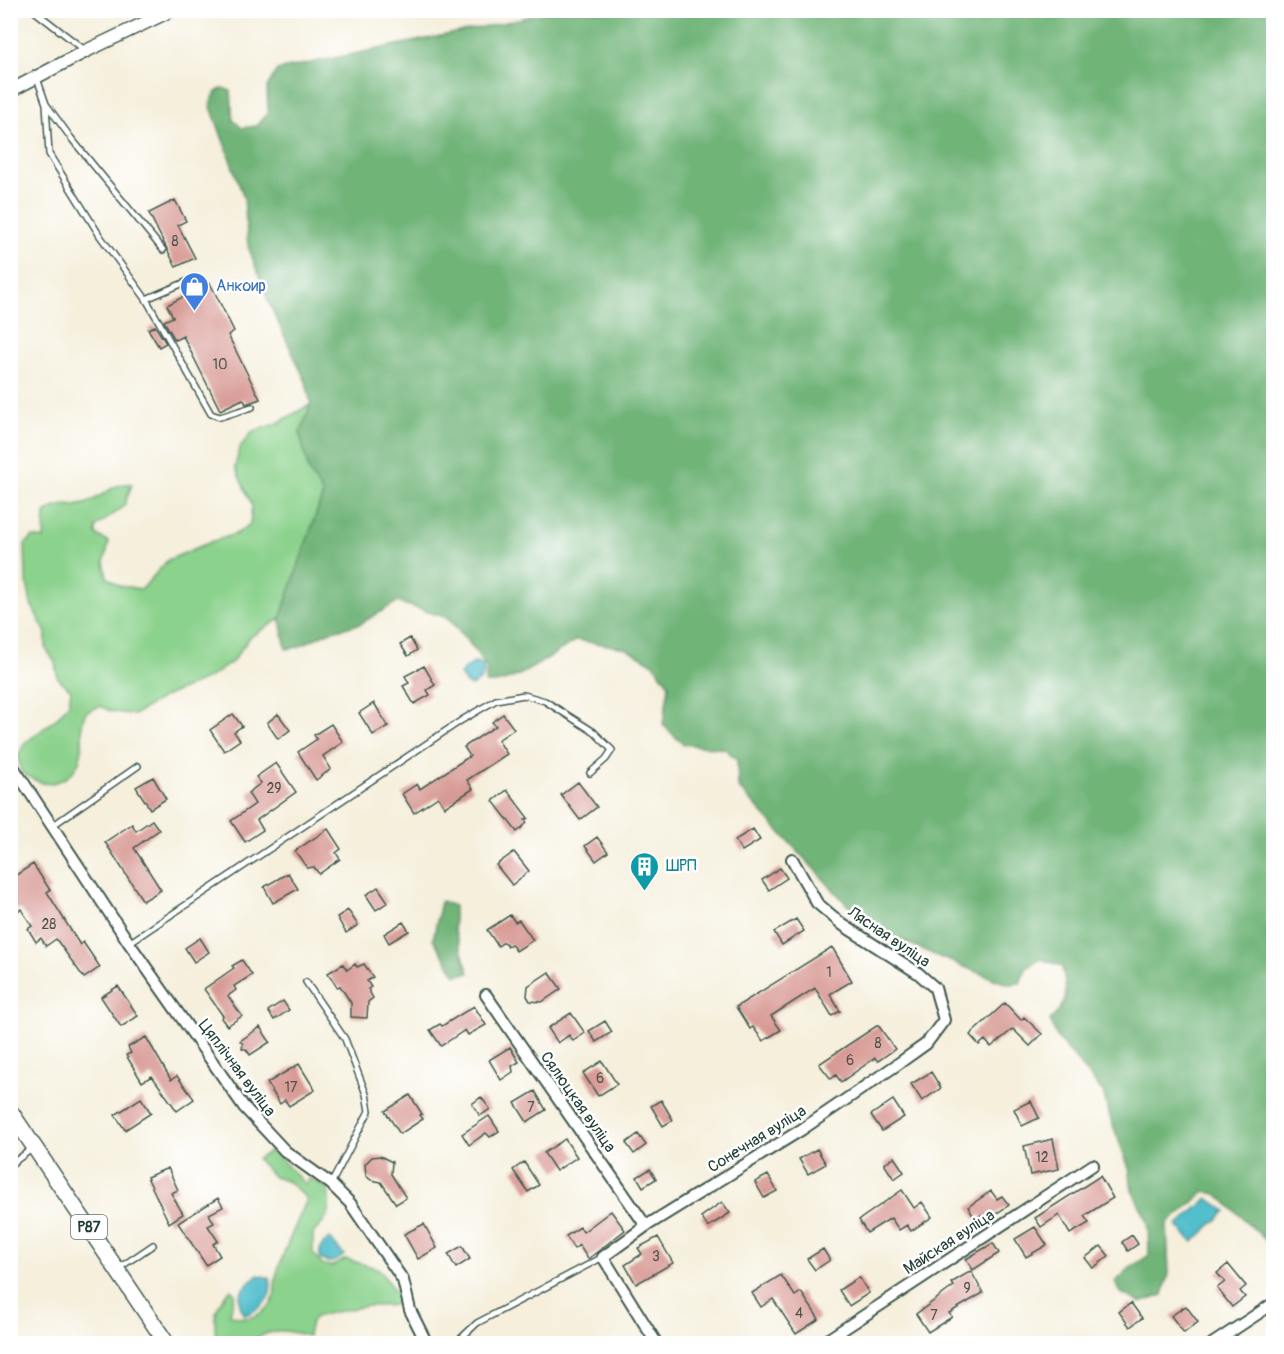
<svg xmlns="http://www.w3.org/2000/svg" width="1284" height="1354" viewBox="0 0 1284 1354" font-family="Pangolin,sans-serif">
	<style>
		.green { fill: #8bd28c; stroke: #558860; stroke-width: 1.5 }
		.forest { fill: #70b478; stroke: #487856; stroke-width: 1.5 }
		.water { fill: #52becc; stroke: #387e80; stroke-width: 1.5 }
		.building { fill: #d89a94 }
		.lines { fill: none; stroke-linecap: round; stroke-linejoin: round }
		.service-casing { stroke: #3f584d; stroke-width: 8 }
		.minor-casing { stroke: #3f584d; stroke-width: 14 }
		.tertiary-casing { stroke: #3f584d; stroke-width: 15 }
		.primary-casing { stroke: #3f584d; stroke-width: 18 }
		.service { stroke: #fff; stroke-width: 5 }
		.minor { stroke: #fff; stroke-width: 10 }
		.tertiary { stroke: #fff; stroke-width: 12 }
		.primary { stroke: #fff; stroke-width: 15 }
		.labels { text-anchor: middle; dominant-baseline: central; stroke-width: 5; stroke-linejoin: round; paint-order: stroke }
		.number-label { font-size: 14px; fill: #4d544c }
		.shield { fill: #fff; stroke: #627771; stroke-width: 1.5 }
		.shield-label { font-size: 15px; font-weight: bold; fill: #1f3d34 }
		.shop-label { font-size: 16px; fill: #366cbe; stroke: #fff; text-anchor: start }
		.culture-label { font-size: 16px; fill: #0d838f; stroke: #fff; text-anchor: start }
		.street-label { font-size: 16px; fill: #1f3d34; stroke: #fff }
	</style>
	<rect width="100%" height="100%" fill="#fff"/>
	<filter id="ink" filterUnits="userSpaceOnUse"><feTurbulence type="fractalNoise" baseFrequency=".0167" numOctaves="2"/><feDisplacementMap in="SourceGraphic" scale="12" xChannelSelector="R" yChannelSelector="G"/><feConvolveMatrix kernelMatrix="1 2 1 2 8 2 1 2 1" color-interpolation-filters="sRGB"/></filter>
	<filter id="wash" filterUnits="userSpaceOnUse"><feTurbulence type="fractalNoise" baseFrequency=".008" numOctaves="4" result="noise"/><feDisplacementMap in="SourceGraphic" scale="24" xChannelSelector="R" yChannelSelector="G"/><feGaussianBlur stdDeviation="1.35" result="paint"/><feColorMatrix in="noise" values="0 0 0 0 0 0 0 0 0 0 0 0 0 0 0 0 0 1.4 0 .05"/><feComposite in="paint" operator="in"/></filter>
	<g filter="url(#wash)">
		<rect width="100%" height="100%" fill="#f5efdc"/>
		<path class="green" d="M311,404L300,434L309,471L323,494L280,619L250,637L232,662L210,677L164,697L134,715L111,711L100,706L86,712C79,726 83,730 82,745C82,767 67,785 43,783C36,782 28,776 21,772L18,757L24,744L57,718L69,703L71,690L58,678L55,662L46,649V633L31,604L26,577L25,544L33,537L44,539L45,513C65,499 67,509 85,504C101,499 114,481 132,484L124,506L96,527V535L109,542L104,562L107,577L120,586L142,589L168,560L213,541L236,534L250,524L252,505L235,467L240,447L253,431L276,424Z
			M272,1150L305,1184L310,1178L328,1189C331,1212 331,1217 313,1233V1253L322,1265L333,1266L346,1259L379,1269L402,1302C390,1308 382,1305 369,1306C363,1306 317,1315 314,1318C310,1322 309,1330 308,1336C284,1330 277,1327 255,1339L256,1343H217C213,1319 213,1307 231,1289L235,1294L230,1314C244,1322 260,1317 271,1304C277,1295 274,1287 276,1277C281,1254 298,1222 307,1199L289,1182L274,1177L257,1159Z"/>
		<path class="forest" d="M550,11H1273V1247L1217,1194L1205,1192L1167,1224L1169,1274L1163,1295L1141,1303L1121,1293L1115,1282L1130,1268L1149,1255L1148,1222L1132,1190L1129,1168L1110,1117L1103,1092L1057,1037L1050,1020C1070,1003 1067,990 1062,966L1041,959L1026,969L1020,983L1007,984L937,956L866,925L738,787L737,760L725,749L683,744L663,725L669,685L654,664L626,648L576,640C553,654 511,687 485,683L487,669L476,651L448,618L397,602L360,624L328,632L298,647L286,649L280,619L323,494L309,471L300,434L311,404L306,382L269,303L248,246L244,198L210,104L216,92L223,88L231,91L233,120L242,128L257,126L268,113L267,87L277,70L503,23Z
			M441,901L454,906V929L469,973L456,975L433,939Z"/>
		<path class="water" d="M476,662L483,665C486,677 481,681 471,686L466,684L460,675L464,669Z
			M1208,1198L1226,1211L1193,1242L1177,1226Z
			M329,1238L344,1255C335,1263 330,1264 320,1259C318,1249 322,1245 329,1238Z
			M258,1275L270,1278C274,1298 263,1308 245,1315C232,1298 244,1286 258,1275Z"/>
		<g id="blocks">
			<path class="building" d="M175,200L186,221L178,225L195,258L176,267L149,213Z
				M210,283L234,331L228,335L260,399L246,404L243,399L220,410L183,336L175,340L164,321L173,317L167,305Z
				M155,326L166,343L159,347L148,329Z
				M410,638L417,650L408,656L400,644Z
				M424,666L435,685L427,690L430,695L414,704L403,686L409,683L405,676Z
				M374,703L388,726L373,735L359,713Z
				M233,714L242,726L234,732L240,740L224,751L210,730Z
				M278,714L290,730L278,739L267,723Z
				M503,714L514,729L498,740L507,754L467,780L473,789L445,807L438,797L414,813L402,794L417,784L420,789L470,756L464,747L496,726L492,722Z
				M331,724L343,742L323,756L331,769L316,780L298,752L317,739L314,735Z
				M276,763L296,792L257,820L263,830L245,842L231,821L255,804L248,793L261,783L256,777Z
				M153,777L166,799L150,809L136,787Z
				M578,782L597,807L580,820L561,795Z
				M507,790L528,818L525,820L527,823L517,832L493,801Z
				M152,820L159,830L134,848L161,890L143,901L105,842L132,824L136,831Z
				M328,829L341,849L336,853L340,859L319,874L314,867L307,868L295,851Z
				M753,829L760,840L742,851L735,840Z
				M597,837L608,852L596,861L585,846Z
				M514,852L529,871L512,885L496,865Z
				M33,864L50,890L47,892L80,945L83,942L100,967L84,978L56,939L46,946L41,938L36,942L28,929L32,926L21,909L18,911L10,900V879Z
				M780,868L787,878L769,890L762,880Z
				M288,873L298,889L273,903L264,887Z
				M378,887L388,902L376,910L366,895Z
				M348,910L358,925L346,933L337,917Z
				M510,915L515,922L519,920L533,940L516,951L511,944L508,946L504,942L498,946L487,930Z
				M796,919L804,931L782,945L774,932Z
				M403,922L409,931L389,943L384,934Z
				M200,938L209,952L194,962L185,948Z
				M832,947L852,981L830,994L840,1011L832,1016L815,988L771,1016L781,1030L763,1041L753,1027L750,1029L736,1007Z
				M242,960L252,975L234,986L236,990L228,996L242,1016L227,1026L221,1018L223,1016L204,989L234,968L232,966Z
				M343,964L347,970L355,964L357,967L364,964L373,977L367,981L371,987L368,989L373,998L368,1002L367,1018L351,1017V1003L340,986L337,987L328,973Z
				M549,972L561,989L542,1002L530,1001L527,996L528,986Z
				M118,986L138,1016L121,1027L101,997Z
				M283,1001L289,1010L274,1020L268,1011Z
				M1005,1003L1021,1020L1024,1017L1042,1034L1030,1046L1013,1029L991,1047L985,1040L979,1045L970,1035Z
				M474,1006L486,1025L468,1035L465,1030L441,1046L430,1030L440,1024L442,1026Z
				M571,1013L585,1033L573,1041L569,1035L558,1043L548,1028Z
				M605,1021L612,1032L596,1042L589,1031Z
				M878,1025L895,1049L878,1061L875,1058L841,1082L836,1075L831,1079L819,1064Z
				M260,1027L270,1042L250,1055L246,1049H242L243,1044L240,1041Z
				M146,1037L171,1080L177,1076L194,1099L177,1111L152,1076L142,1082L126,1055L131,1053L128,1047Z
				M510,1047L519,1062L512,1066L513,1072L501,1080L489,1060Z
				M602,1061L617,1084L598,1096L583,1073Z
				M299,1064L315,1090L289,1106L285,1100L280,1104L267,1083Z
				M931,1072L941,1088L922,1101L911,1084Z
				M535,1091L546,1110L527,1122L515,1103Z
				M410,1095L422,1114L420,1115L423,1119L400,1134L385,1111Z
				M481,1097L490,1109L480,1116L472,1104Z
				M141,1098L151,1113L125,1130L115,1115Z
				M661,1100L673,1120L663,1126L651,1106Z
				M893,1100L904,1117L882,1131L871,1115Z
				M1031,1101L1039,1118L1022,1126L1014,1109Z
				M489,1116L499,1131L490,1137L486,1133L469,1145L462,1134Z
				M638,1134L646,1145L634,1154L626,1143Z
				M565,1139L577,1157L556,1171L544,1153Z
				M1053,1139L1059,1169L1030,1175L1024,1146Z
				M817,1149L826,1164L808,1174L799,1159Z
				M380,1156L392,1162L391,1174L406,1198L396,1204L381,1182L371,1180L366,1176L365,1164L372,1157Z
				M894,1157L904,1172L894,1179L884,1164Z
				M524,1162L539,1185L528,1192L513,1170Z
				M168,1168L178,1190L171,1193L183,1214L169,1223L147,1177Z
				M650,1169L656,1179L643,1187L637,1177Z
				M768,1175L777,1191L764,1198L755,1182Z
				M1100,1176L1113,1198L1084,1216L1089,1223L1070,1234L1059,1215L1041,1227L1035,1218Z
				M902,1190L914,1208L922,1202L932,1217L911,1231L907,1225L899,1230L891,1218L867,1233L859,1220Z
				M991,1191L997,1199L1002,1196L1009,1205L985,1221L981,1215L975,1219L968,1207Z
				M218,1198L223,1207L209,1214L214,1223L208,1226L218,1241L213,1244L220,1256L206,1265L178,1223Z
				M722,1202L730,1213L708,1227L701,1217Z
				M611,1211L625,1230L588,1259L579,1245L574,1249L566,1236L580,1227L583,1232Z
				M424,1224L437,1248L418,1259L404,1234Z
				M1035,1227L1047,1245L1026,1257L1015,1239Z
				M1132,1235L1138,1244L1128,1251L1122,1242Z
				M658,1237L673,1263L636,1284L625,1265L642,1254L638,1248Z
				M993,1243L999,1253L973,1270L966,1259Z
				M462,1246L470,1259L456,1268L448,1254Z
				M1101,1246L1109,1256L1093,1268L1085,1258Z
				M823,1249L830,1260L815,1270L807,1259Z
				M1228,1264L1246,1286L1240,1291L1245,1297L1232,1307L1217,1288L1225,1282L1217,1273Z
				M971,1271L983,1293L949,1313L952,1317L928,1332L916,1314L954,1286L951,1283Z
				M781,1275L795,1296L801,1292L819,1319L796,1334L773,1299L761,1307L752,1293Z
				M859,1277L869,1293L849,1306L839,1290Z
				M1131,1303L1142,1318L1130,1327L1119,1312Z
				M1186,1306L1198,1322L1184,1333L1171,1316Z"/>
		</g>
	</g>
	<g filter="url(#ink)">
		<use href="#blocks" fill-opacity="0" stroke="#3f584d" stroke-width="1.5"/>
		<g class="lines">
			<defs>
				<path id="service" d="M33,10L86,51
					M37,78L46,104L71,138L163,250
					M46,104L49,154L100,236L146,299L211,414L220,417L252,407
					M146,299L186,282
					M52,826L138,766
					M129,943L462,720L496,700L524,695L545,701L594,732L612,750L606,759L590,773
					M306,982L345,1039L366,1094L369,1111L331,1184
					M10,1165L33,1148
					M119,1268L153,1245
					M455,1344L477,1323L603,1257"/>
				<path id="minor" d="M10,762L129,943L244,1107L285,1151L331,1184L350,1203L403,1280L410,1310L427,1344
					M486,995L646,1226
					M657,1344L603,1257L646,1226L801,1130L895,1066L926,1044L944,1020L935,988L918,973L843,925L817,903L792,859
					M821,1344L1093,1165
					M1212,1344L1274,1303"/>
				<path id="tertiary" d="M10,91L86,51L172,10"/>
				<path id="primary" d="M10,1111L167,1344"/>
			</defs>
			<use href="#service" class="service-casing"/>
			<use href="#minor" class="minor-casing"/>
			<use href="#tertiary" class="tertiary-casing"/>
			<use href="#primary" class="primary-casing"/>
			<use href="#service" class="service"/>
			<use href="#minor" class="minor"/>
			<use href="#tertiary" class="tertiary"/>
			<use href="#primary" class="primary"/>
		</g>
	</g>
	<defs>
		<symbol id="shop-pin" viewBox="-11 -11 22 30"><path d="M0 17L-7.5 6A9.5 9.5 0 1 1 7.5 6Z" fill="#3f7fe0" stroke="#fff"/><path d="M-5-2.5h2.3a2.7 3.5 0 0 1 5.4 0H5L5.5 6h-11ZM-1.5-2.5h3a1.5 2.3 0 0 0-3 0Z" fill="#fff"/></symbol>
		<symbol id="building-pin" viewBox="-11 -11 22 30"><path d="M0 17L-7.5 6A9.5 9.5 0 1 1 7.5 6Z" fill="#0f9aa8" stroke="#fff"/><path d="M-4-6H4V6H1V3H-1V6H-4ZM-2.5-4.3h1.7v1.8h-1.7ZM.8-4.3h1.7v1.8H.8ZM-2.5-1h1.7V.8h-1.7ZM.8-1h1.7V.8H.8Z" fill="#fff"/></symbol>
	</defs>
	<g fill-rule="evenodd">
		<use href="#shop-pin" x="178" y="270" width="33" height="45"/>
		<use href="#building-pin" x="628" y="850" width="33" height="45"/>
	</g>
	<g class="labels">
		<g class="number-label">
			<text x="175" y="241">8</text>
			<text x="220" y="364">10</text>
			<text x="274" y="788">29</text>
			<text x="49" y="924">28</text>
			<text x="829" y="972">1</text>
			<text x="878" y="1043">8</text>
			<text x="850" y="1060">6</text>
			<text x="600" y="1078">6</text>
			<text x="291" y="1087">17</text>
			<text x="531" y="1107">7</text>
			<text x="1042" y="1157">12</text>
			<text x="656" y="1256">3</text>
			<text x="967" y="1288">9</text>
			<text x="799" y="1313">4</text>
			<text x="934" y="1315">7</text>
		</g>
		<rect class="shield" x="71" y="1215" width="36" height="24" rx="4.5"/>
		<g class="shield-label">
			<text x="89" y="1227">Р87</text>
		</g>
		<g class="shop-label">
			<text x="216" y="286">Анкоир</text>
		</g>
		<g class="culture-label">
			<text x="666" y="866">ШРП</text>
		</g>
		<g class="street-label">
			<text transform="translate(889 937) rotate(34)">Лясная вуліца</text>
			<text transform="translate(237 1068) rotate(53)">Цяплічная вуліца</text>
			<text transform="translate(578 1102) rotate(55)">Сялюцкая вуліца</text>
			<text transform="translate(757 1139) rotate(-32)">Сонечная вуліца</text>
			<text transform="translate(949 1242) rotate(-33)">Майская вуліца</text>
		</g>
	</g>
	<rect width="1284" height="1354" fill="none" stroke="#fff" stroke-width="36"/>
</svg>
